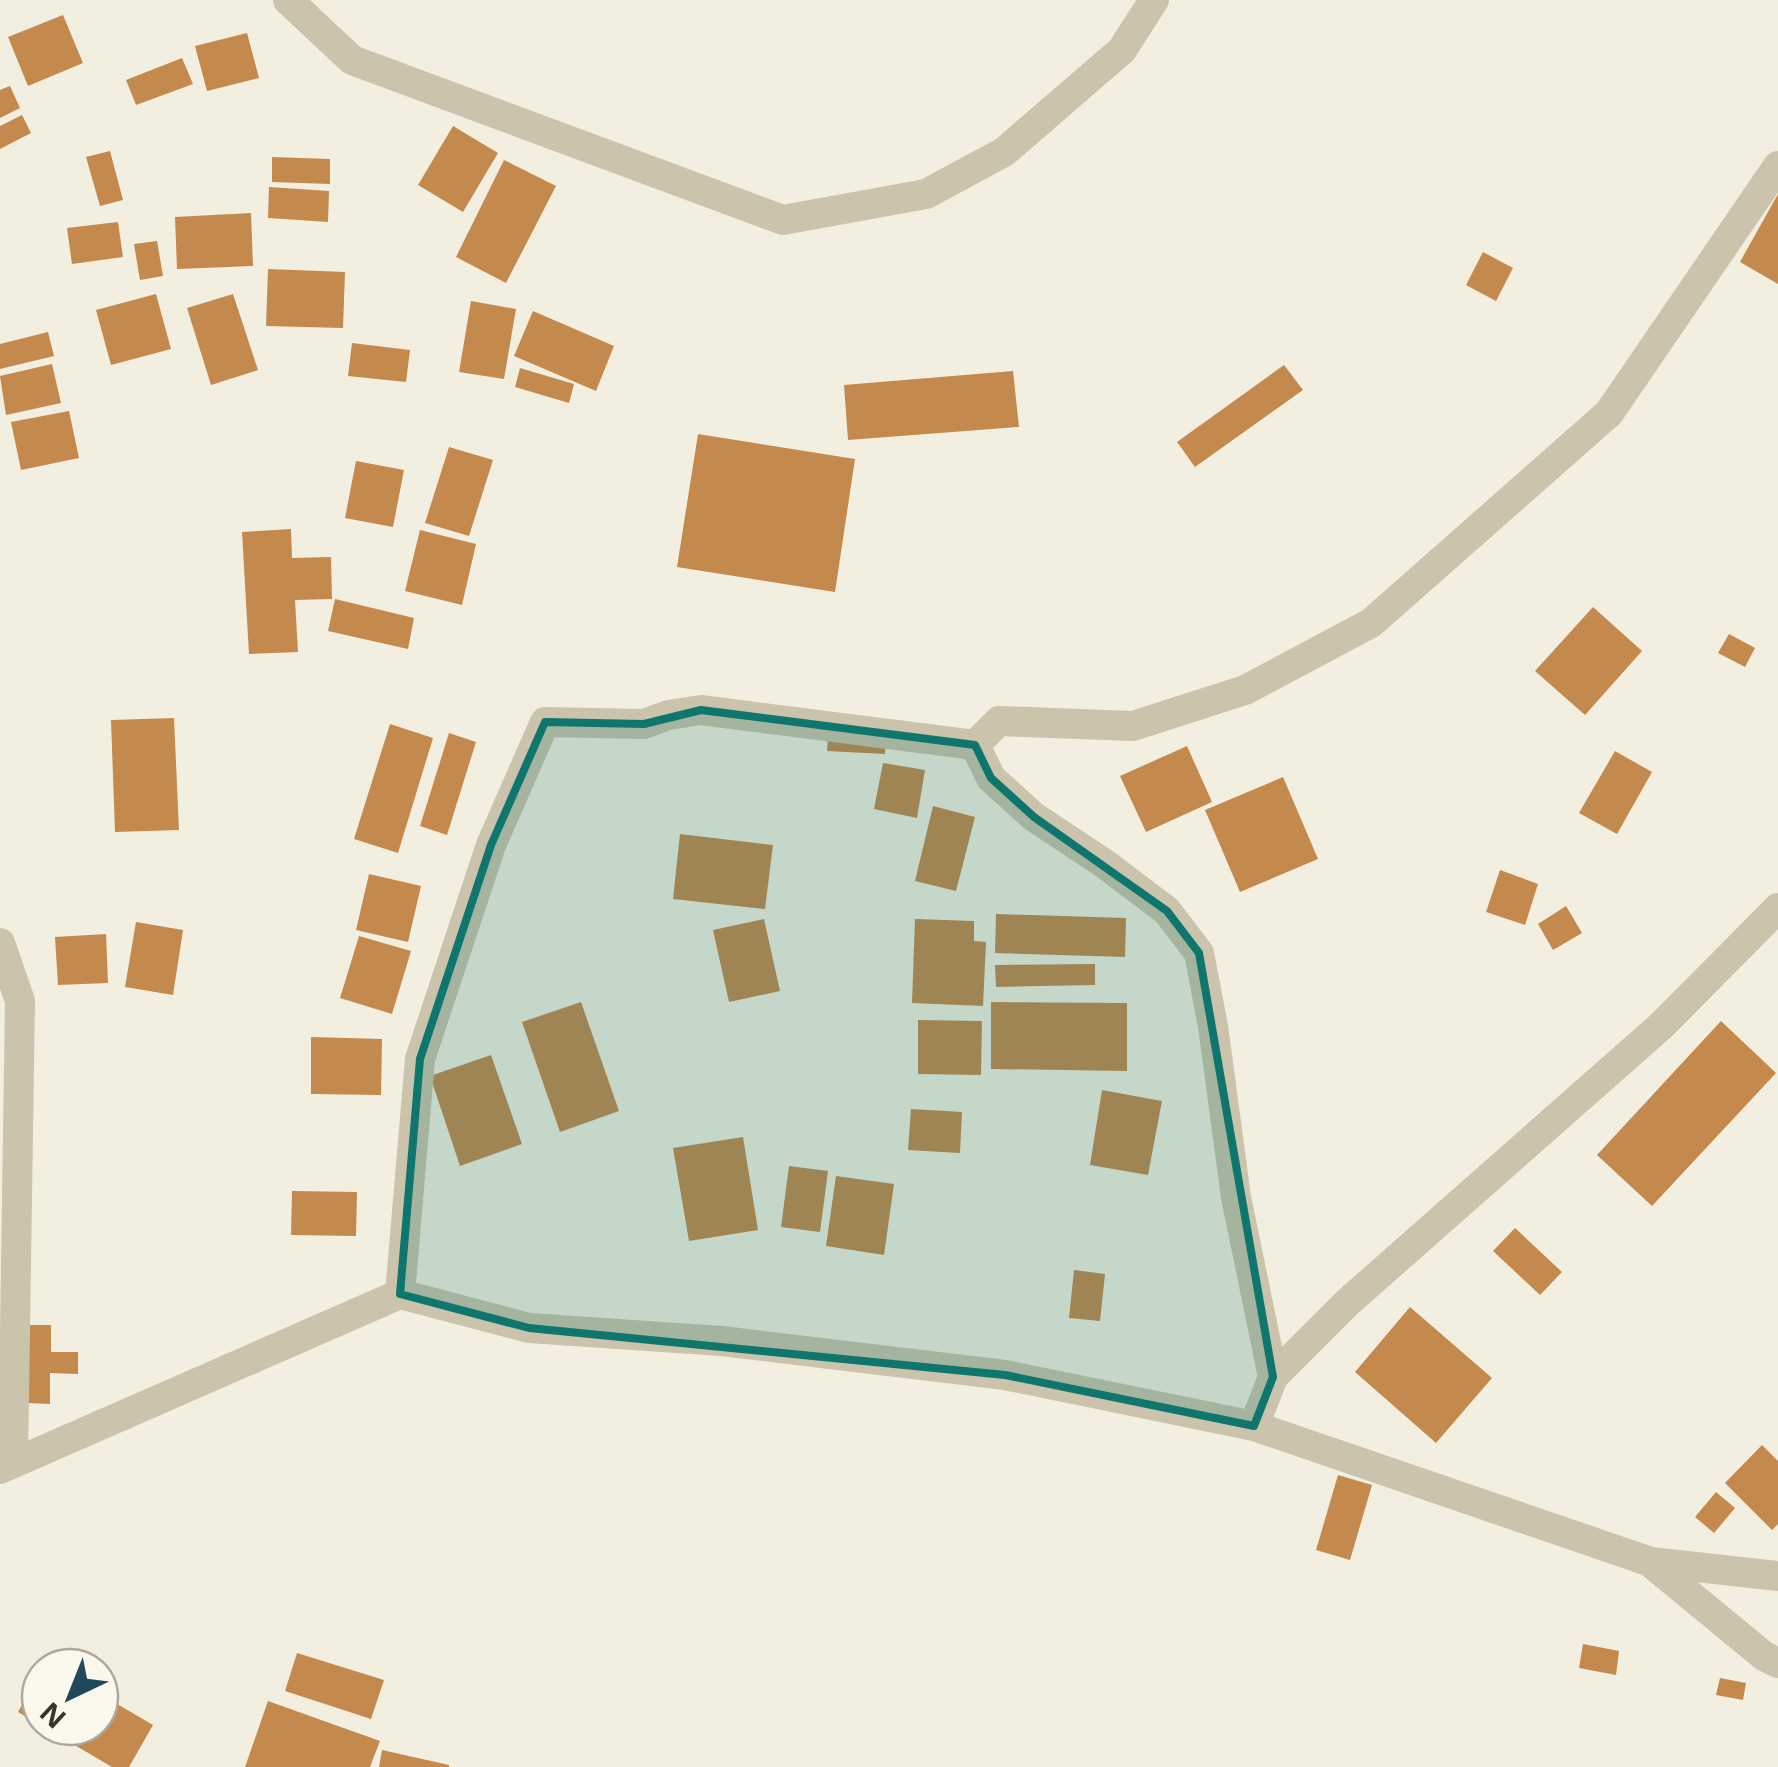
<svg xmlns="http://www.w3.org/2000/svg" width="1778" height="1767" viewBox="0 0 1778 1767" font-family="'Noto Sans',sans-serif">
	<style>
		.building { fill: #c4894d }
		.lines { fill: none; stroke-linecap: round; stroke-linejoin: round }
		.street { stroke: #cbc3ac; stroke-width: 30 }
		.marked { fill: #0f766e; fill-opacity: 0.2; stroke: #0f766e; stroke-width: 8; stroke-linejoin: round }
	</style>
	<rect width="100%" height="100%" fill="#f3efe0"/>
	<path class="building" d="M63,15L83,63L28,86L8,37Z
		M247,33L259,78L207,91L195,46Z
		M182,58L193,84L136,105L126,80Z
		M10,86L20,108L0,118V90Z
		M22,115L31,133L0,149V126Z
		M453,126L498,153L463,212L418,185Z
		M110,151L123,200L100,206L86,157Z
		M272,157L330,159V184L272,182Z
		M504,160L556,186L506,283L456,257Z
		M269,187L329,191L328,222L268,218Z
		M1778,194V284L1740,262Z
		M251,213L253,266L177,269L175,217Z
		M118,222L123,257L72,264L67,228Z
		M157,241L163,276L140,280L134,244Z
		M1483,252L1513,268L1496,301L1466,285Z
		M268,269L345,272L343,328L266,326Z
		M156,294L171,349L111,365L96,310Z
		M233,294L258,370L211,385L187,308Z
		M471,301L516,309L504,379L459,372Z
		M533,311L614,346L596,391L514,356Z
		M48,332L54,356L0,369V344Z
		M352,343L410,350L406,382L348,376Z
		M52,364L61,403L6,415L0,376Z
		M1284,365L1303,390L1195,467L1177,442Z
		M520,368L574,384L569,403L515,387Z
		M1013,371L1019,427L848,440L844,385Z
		M69,411L79,458L21,470L11,422Z
		M698,434L855,459L835,592L677,567Z
		M449,447L493,460L469,536L425,523Z
		M356,461L404,470L393,527L345,518Z
		M291,529L292,558L331,557L332,599L295,600L298,652L249,654L242,532Z
		M420,530L476,544L462,605L405,591Z
		M335,599L414,618L408,649L328,631Z
		M1593,607L1642,651L1585,715L1535,671Z
		M1729,634L1755,648L1745,667L1718,653Z
		M174,718L179,830L115,832L111,720Z
		M829,723L886,725L885,754L827,751Z
		M390,724L433,738L398,853L354,839Z
		M449,733L476,742L447,835L420,826Z
		M1187,746L1212,802L1146,832L1120,776Z
		M1615,751L1652,772L1617,834L1579,813Z
		M883,763L925,770L917,818L874,809Z
		M1283,777L1318,859L1240,892L1205,810Z
		M933,806L975,817L956,891L915,881Z
		M680,834L773,845L765,909L673,899Z
		M1500,870L1538,884L1525,925L1486,912Z
		M369,874L421,886L408,942L356,930Z
		M1566,906L1582,933L1553,950L1538,924Z
		M996,914L1126,918L1125,957L995,953Z
		M764,919L780,991L729,1002L713,930Z
		M915,919L974,921V941L986,942L983,1006L912,1003Z
		M136,922L183,930L173,995L125,987Z
		M106,934L108,983L58,985L55,937Z
		M359,936L411,951L392,1014L340,998Z
		M1095,964V985L996,987L995,965Z
		M581,1002L619,1111L560,1132L522,1022Z
		M991,1002L1127,1003V1071L991,1069Z
		M918,1020L982,1021L981,1075L918,1074Z
		M1721,1021L1776,1073L1652,1206L1597,1155Z
		M311,1037L382,1039L381,1095L311,1094Z
		M491,1055L522,1144L460,1166L430,1076Z
		M1102,1090L1162,1101L1148,1175L1090,1165Z
		M911,1109L962,1112L960,1153L908,1150Z
		M743,1137L758,1230L689,1241L673,1148Z
		M789,1166L828,1171L820,1232L781,1227Z
		M836,1176L894,1184L884,1255L826,1246Z
		M292,1191L357,1192L356,1236L291,1235Z
		M1515,1228L1562,1272L1540,1295L1493,1251Z
		M1074,1270L1105,1274L1100,1321L1069,1318Z
		M1410,1307L1492,1378L1436,1443L1355,1372Z
		M28,1325H51V1352H78V1374L50,1373V1404L28,1403Z
		M1762,1445L1778,1461V1524L1772,1530L1725,1483Z
		M1338,1475L1372,1485L1350,1560L1316,1550Z
		M1716,1492L1735,1508L1714,1533L1695,1517Z
		M1583,1644L1619,1651L1616,1675L1579,1668Z
		M297,1653L384,1680L371,1719L285,1691Z
		M40,1674V1725L18,1712Z
		M1720,1678L1746,1683L1743,1700L1716,1695Z
		M100,1694L153,1725L129,1767H112L44,1727H100Z
		M268,1701L380,1741L370,1767H245Z
		M382,1750L449,1765V1767H379Z"/>
	<g class="lines">
		<path class="street" d="M288,0L352,60L783,220L926,194L1004,152L1122,50L1154,0
			M975,745L999,721L1133,726L1245,690L1371,623L1609,413L1778,166
			M975,745L991,778L1034,817L1105,864L1167,911L1199,953L1213,1026L1236,1197L1273,1377
			M0,943L20,1001L13,1463
			M400,1294L420,1059L491,845L545,722L644,724L668,715L701,710L975,745
			M1254,1426L1273,1377L1348,1302L1662,1025L1778,908
			M0,1469L400,1294L529,1328L722,1341L1005,1375L1254,1426L1651,1562L1778,1576
			M1651,1563L1764,1656L1778,1663"/>
	</g>
	<path class="marked" d="M701,710L975,745L991,778L1034,817L1167,911L1199,953L1273,1377L1254,1426L1005,1375L529,1328L400,1294L420,1059L491,845L545,722L644,724Z"/>
	<g transform="translate(70 1697) rotate(223)"><circle r="48" fill="#faf8ed" stroke="#ada99f" stroke-width="2.5"/>
	<path d="M0-8L18 38L0 25L-18 38Z" fill="#20485b"/>
	<text y="-15" font-size="28" font-weight="bold" text-anchor="middle" fill="#3a332b">N</text>
	</g>
</svg>
